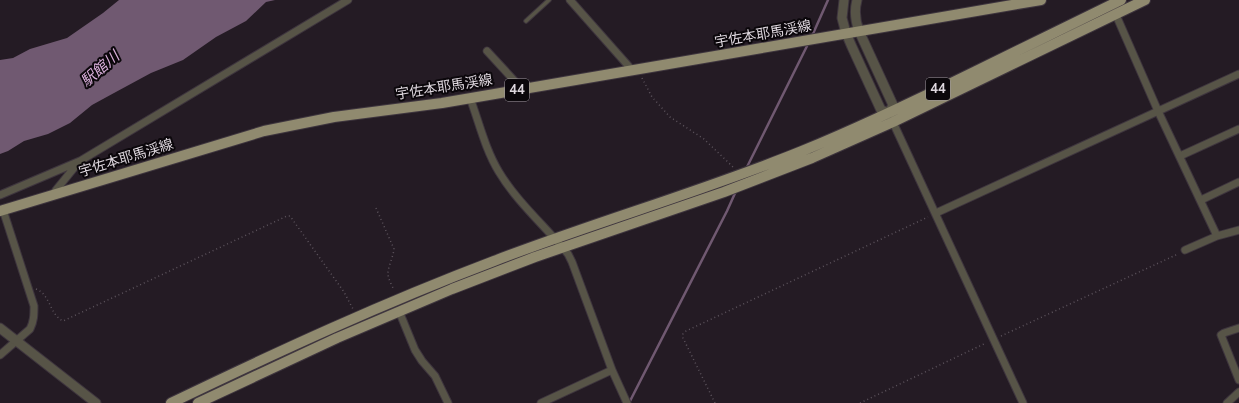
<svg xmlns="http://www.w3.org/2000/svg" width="1239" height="403" viewBox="0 0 1239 403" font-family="'Nunito Sans','Noto Sans JP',sans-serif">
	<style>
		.water { fill: #705971 }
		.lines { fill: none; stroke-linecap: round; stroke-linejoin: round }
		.stream { stroke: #705971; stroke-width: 2.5 }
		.service-casing { stroke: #3e353e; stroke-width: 5.5 }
		.minor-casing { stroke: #3e353e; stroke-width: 9 }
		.tertiary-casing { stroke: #3e353e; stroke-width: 11 }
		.primary-casing { stroke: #3e353e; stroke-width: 12 }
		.path { stroke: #5d545d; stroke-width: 1.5; stroke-dasharray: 1 3; stroke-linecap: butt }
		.service { stroke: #575447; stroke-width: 3.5 }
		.minor { stroke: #575447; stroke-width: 7 }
		.tertiary { stroke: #575447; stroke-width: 9 }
		.primary { stroke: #908a6f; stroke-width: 10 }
		.labels { text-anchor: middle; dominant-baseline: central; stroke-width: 4; stroke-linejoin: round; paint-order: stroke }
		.shield { fill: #0b070b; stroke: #9f999f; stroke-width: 1 }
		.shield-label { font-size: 13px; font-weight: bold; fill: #ded7de }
		.street-label { font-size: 14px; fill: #ded7de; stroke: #0b070b }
		.water-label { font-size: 15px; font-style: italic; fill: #d9aeda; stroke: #0b070b }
	</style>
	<rect width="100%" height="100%" fill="#241b24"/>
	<path class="water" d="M119,0H275L266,2L246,21L216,37L183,60L151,73L114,93L92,105L70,123L48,134L24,141L8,151L0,154V60L13,58L30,49L67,38L103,13Z"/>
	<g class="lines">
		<path class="stream" d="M812,36L828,0
			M746,169L809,42
			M629,403L727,211L736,191"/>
		<defs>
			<path id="service" d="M526,21L549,0"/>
			<path id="minor" d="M570,0L632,70
				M1116,15L1158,111L1217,236
				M487,51L522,89
				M470,98C479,122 485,149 499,172C517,202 545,226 568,254L572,262L612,370L627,403
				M891,118L1023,403
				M1180,156L1239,129
				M0,195L80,161L348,0
				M53,195L56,190L78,163
				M1201,200L1239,182
				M936,213L1239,74
				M1185,250L1217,236L1239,230
				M399,311L415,350L422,361L435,376L448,403
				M1239,328L1224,333L1221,335L1239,380
				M0,355L30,329C34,321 34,315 34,306L3,210
				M541,403L612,370
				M1227,403L1239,392"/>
			<path id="tertiary" d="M844,0L842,18L846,33L852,47L881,110L889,113L893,105L859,31C855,20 854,11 857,0
				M0,328L96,403"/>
			<path id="primary" d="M0,211L264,131L334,117L442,103L1041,0
				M171,403C277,352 383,303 494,261C595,222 701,192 802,151C861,127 919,99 976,71C1024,47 1073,24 1121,0
				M198,403L337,338L452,289L535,257L724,192L812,158L893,122L1145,0"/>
		</defs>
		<use href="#service" class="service-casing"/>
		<use href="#minor" class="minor-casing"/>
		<use href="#tertiary" class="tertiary-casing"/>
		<use href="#primary" class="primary-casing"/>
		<path class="path" d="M642,78L652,97L670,117L704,139L733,167
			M376,208L394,249C393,258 387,269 388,275C389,280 392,286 394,290
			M36,289C51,295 49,314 63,321L287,216H290L344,292L353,309
			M1001,336L1178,254
			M715,403L683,338V334L686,331L928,217
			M860,403L986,343"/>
		<use href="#service" class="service"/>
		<use href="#minor" class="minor"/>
		<use href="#tertiary" class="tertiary"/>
		<use href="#primary" class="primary"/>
	</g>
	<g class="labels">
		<g class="shield">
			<rect x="926" y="78" width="24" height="22" rx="3"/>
			<rect x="505" y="79" width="24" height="22" rx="3"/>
		</g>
		<g class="shield-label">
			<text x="938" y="89">44</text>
			<text x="517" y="90">44</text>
		</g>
		<g class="street-label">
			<text transform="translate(763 34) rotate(-10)">宇佐本耶馬渓線</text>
			<text transform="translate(444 87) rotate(-9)">宇佐本耶馬渓線</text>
			<text transform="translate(126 158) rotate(-17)">宇佐本耶馬渓線</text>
		</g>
		<g class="water-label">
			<text transform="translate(100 69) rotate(-41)">駅館川</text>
		</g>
	</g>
</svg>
